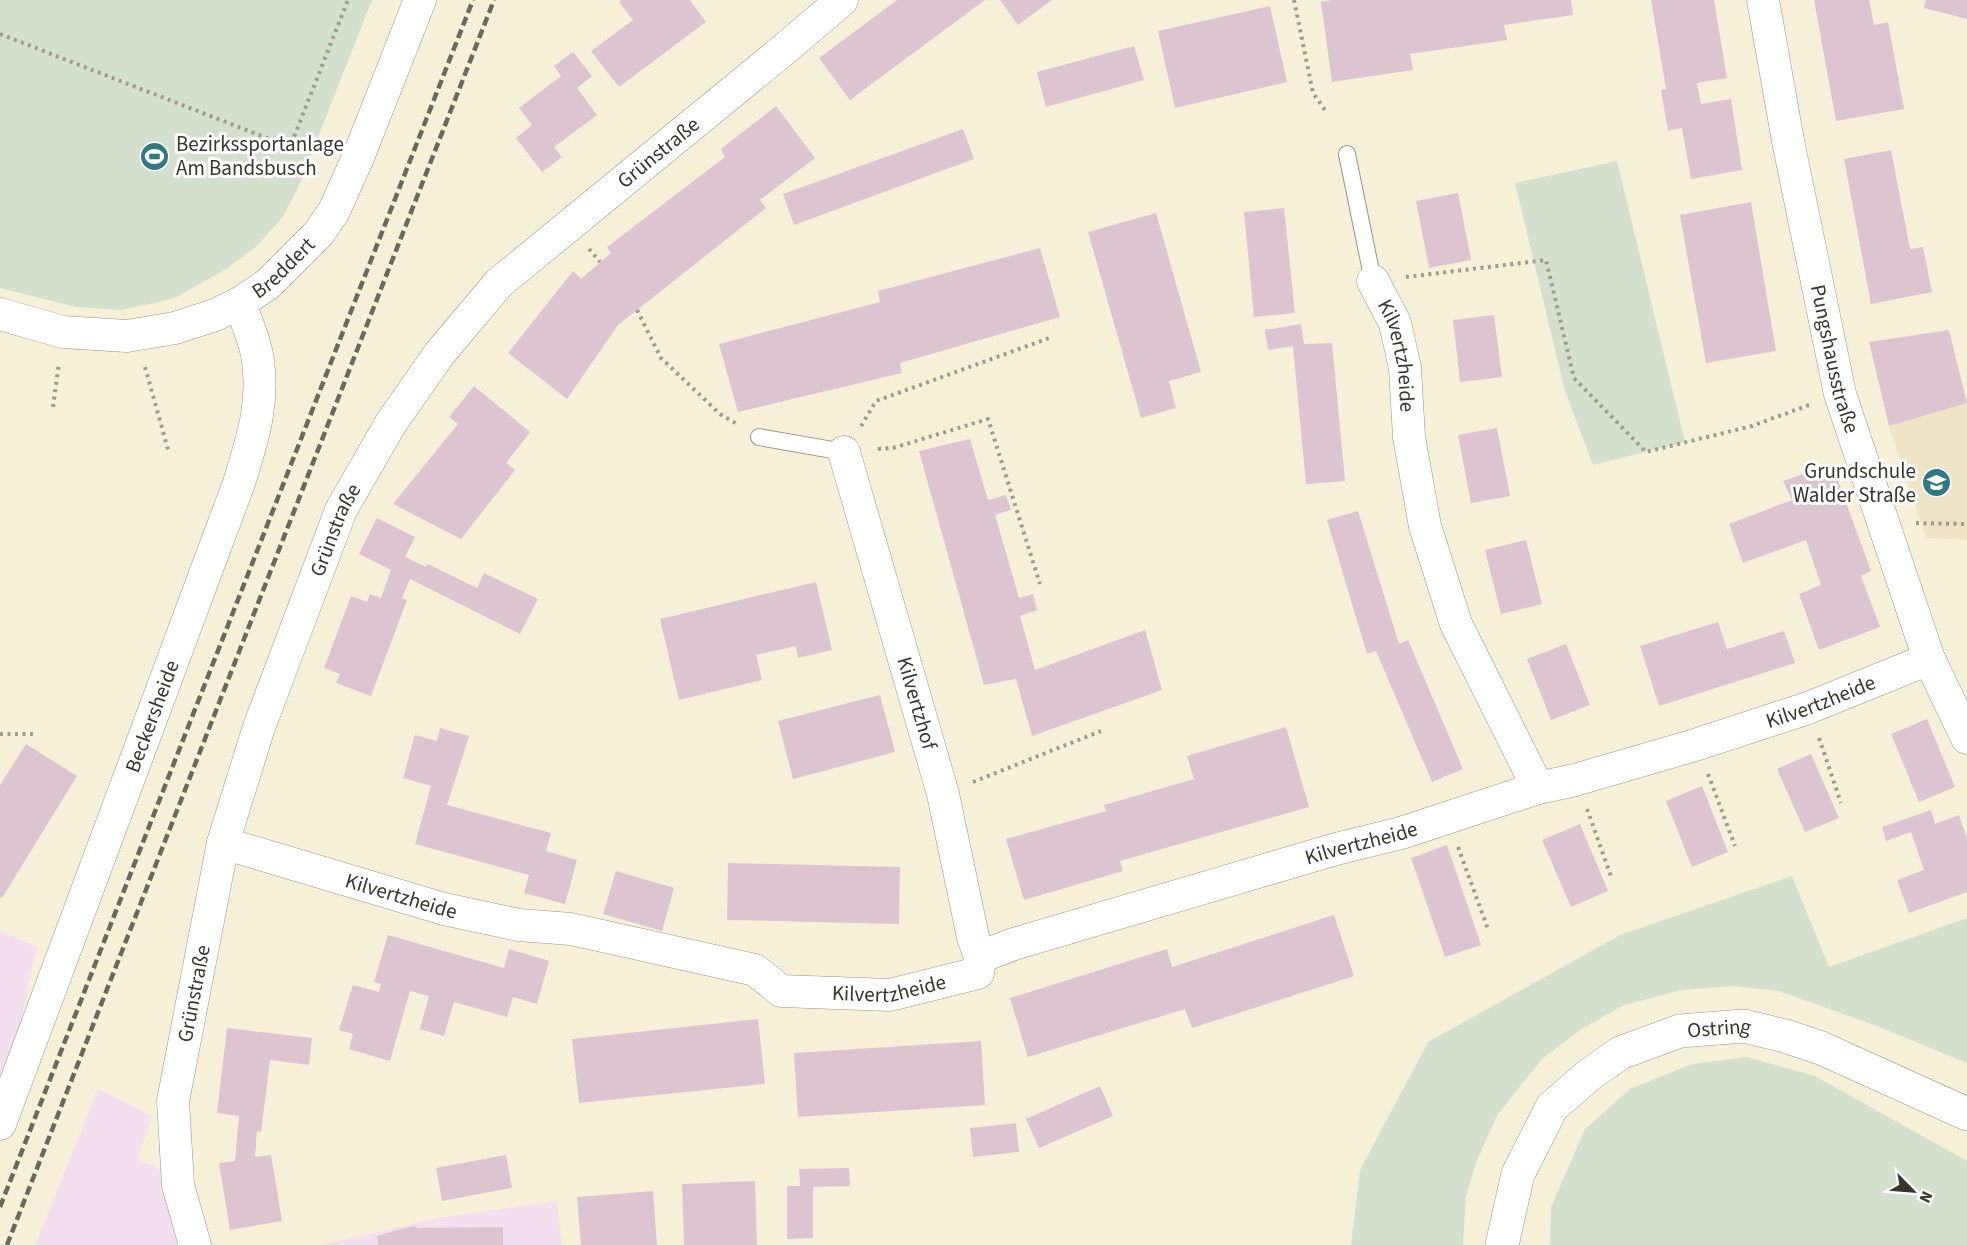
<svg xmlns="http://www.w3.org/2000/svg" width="1967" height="1245" viewBox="0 0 1967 1245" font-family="'Source Sans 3',sans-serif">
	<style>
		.commercial { fill: #f2dfef }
		.built { fill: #eee5c8 }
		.green { fill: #d3e0ce }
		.building { fill: #dcc5d1 }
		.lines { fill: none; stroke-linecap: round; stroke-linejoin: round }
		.lane-casing { stroke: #99937e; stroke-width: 18 }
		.street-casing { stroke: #99937e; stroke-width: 33 }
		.secondary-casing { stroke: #99937e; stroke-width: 34 }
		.path { stroke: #a19b8b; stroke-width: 4; stroke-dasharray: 3 4.5; stroke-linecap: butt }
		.lane { stroke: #fff; stroke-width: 16 }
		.street { stroke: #fff; stroke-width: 32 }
		.secondary { stroke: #fff; stroke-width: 33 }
		.rail { stroke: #6c685b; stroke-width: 4.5; stroke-dasharray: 9 4.5; stroke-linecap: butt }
		.labels { text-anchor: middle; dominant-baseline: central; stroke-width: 6; stroke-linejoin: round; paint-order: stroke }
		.poi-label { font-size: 21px; fill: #38352c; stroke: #fff; text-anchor: start }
		.street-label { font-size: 21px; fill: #38352c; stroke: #fff }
	</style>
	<rect width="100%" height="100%" fill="#f7f0d9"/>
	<path class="commercial" d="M0,931L37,947L20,1025L0,1076Z
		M98,1089L152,1116L137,1159L163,1171L177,1245H35Z
		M557,1201L562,1245H321L439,1218Z"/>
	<path class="built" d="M1967,403V540L1926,538L1889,426Z"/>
	<path class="green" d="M0,0H372L298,188L282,218L257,246L226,269L177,297L155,303L121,310L76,307L0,288Z
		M1617,161L1685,442L1593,465L1565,391L1515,183Z
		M1792,876L1829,967L1967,918V1063L1877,1026L1779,991L1733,986L1681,990L1622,1006L1580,1030L1542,1059L1498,1114L1477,1160L1466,1196L1463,1245H1351L1360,1170L1428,1042L1620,935Z
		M1747,1057L1815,1076L1967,1161V1245H1550L1551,1207L1585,1129L1630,1089L1692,1064Z"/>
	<path class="building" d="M622,0H690L706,22L619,87L591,51L633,20L619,2Z
		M897,0H985L850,100L819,58Z
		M1000,0H1052L1018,25Z
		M1332,0H1571L1573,15L1504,25L1507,40L1410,54L1413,70L1332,82L1321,2Z
		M1651,0H1714L1727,78L1697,83L1701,104L1731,99L1742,170L1691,179L1682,128L1668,131L1661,90L1666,89Z
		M1814,0H1869L1874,25L1888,22L1904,109L1836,121Z
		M1926,0H1967V19L1924,8Z
		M1270,6L1287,82L1175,108L1158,31Z
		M1134,46L1144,80L1046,107L1037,72Z
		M573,52L592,76L577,88L597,115L554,147L562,157L542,172L516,138L532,125L519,108L561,76L554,66Z
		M776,106L815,158L760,200L766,208L618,325L567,399L508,353L573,271L581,279L611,253L607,247L725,157L721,149Z
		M963,129L974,159L794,225L783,194Z
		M1891,150L1910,249L1923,247L1932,292L1871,304L1844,159Z
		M1458,193L1471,260L1429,268L1416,201Z
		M1751,202L1776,351L1706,363L1680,215Z
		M1284,208L1295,313L1254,317L1244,212Z
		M1156,213L1201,372L1169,381L1176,408L1141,418L1088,232Z
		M1040,248L1060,317L900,363L902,373L738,412L719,344L880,302L878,291Z
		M1494,315L1502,377L1460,382L1453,320Z
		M1301,324L1304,344L1332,343L1345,481L1306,484L1293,346L1268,350L1265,330Z
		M1949,330L1967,403L1889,426L1869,342Z
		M474,386L530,432L506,463L515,470L461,539L393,504L458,424L449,417Z
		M1497,428L1510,496L1471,503L1458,435Z
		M970,439L988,500L1006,495L1011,510L995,515L1019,598L1033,594L1037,610L1020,616L1035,670L1145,630L1162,690L1032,736L1016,679L984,685L919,451Z
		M1832,464L1871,571L1861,576L1880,627L1819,650L1799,594L1821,585L1806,540L1743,563L1729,524L1792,500L1783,481Z
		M1358,511L1399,644L1408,640L1463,769L1432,782L1376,651L1367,654L1327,520Z
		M377,518L415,537L405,557L426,567L428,564L477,588L484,573L538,599L520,634L410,579L402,598L407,600L371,696L336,683L340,674L324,668L351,596L367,602L370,594L381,598L391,570L359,554Z
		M1526,540L1542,604L1501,614L1485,550Z
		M816,582L832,650L798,658L796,646L756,655L762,680L679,700L660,619Z
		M1718,622L1727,649L1784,631L1795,663L1659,706L1640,646Z
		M1566,644L1590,705L1551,720L1527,659Z
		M880,695L895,752L793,779L778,721Z
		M1927,719L1955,787L1919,802L1891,734Z
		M1286,727L1309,807L1120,861L1123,871L1024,900L1006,839L1106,811L1104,805L1194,779L1187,756Z
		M440,728L469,736L447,805L551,833L546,851L577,860L565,904L524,893L529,875L415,844L431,786L403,778L415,735L437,741Z
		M26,744L77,776L2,898L0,897V785Z
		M1811,754L1839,818L1805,832L1777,769Z
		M1702,786L1728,852L1692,867L1666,801Z
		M1931,810L1935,824L1959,815L1967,839V892L1909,913L1897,880L1924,870L1911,832L1886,841L1882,827Z
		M1580,824L1608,891L1571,907L1542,840Z
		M1447,845L1481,945L1445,957L1411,858Z
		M728,863L900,867L899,924L727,920Z
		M616,871L674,888L662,931L603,914Z
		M1334,915L1354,976L1192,1028L1185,1009L1028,1057L1010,998L1167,949L1172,967Z
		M388,935L504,968L509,949L549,961L537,1004L513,997L507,1017L454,1002L444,1036L420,1029L429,996L410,991L390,1061L349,1049L353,1034L339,1030L353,985L379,992L381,984L374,982Z
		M758,1019L765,1084L579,1103L572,1039Z
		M227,1028L312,1038L309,1065L270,1060L261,1132L257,1131L255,1157L271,1155L282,1221L230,1230L219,1163L235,1161L239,1116L217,1113Z
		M981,1041L985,1105L798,1117L794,1053Z
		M1100,1086L1113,1116L1039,1148L1026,1119Z
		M1016,1123L1019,1152L973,1157L970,1128Z
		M506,1155L512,1188L442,1201L436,1168Z
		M849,1168L850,1186L813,1187V1238L787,1239V1186H800L799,1169Z
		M755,1181L757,1245H684L682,1184Z
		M653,1191L657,1245H581L577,1197Z
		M412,1226L419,1228L503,1227V1245H378L377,1236Z"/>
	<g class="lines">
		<defs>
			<path id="lane" d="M1347,154L1373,281
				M759,437L844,452"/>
			<g id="street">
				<path id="s1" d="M1763,0L1788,141L1840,394L1929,659L1967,738"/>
				<path id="s2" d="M1373,281L1395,323L1405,368L1409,437L1425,526L1456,624L1538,788"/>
				<path id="s3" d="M0,314L63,332L127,336L175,328L215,315L240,303L268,284L318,234L334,211L359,155L420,0"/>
				<path id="s4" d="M223,843L444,909L519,925L571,929L755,970L781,991L890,995L978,973L980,957L973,937L943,794L844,452"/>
				<path id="s5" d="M980,957L1014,944L1336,849L1401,833L1538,788L1575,780L1695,745L1808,708L1929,659"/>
				<path id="s6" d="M0,1124L239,483C252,440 264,406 258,361C256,342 246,322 240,303"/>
				<path id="s7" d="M195,1245L178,1185L173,1101L223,843L259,727L341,510L391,423L440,353L499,283L787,47L842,0"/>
			</g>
			<g id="secondary">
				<path id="s8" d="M1502,1245L1518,1174L1552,1107L1589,1075L1620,1053L1680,1031L1744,1026L1785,1036L1821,1048L1967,1114"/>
			</g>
		</defs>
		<use href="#lane" class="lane-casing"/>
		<use href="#street" class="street-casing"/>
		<use href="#secondary" class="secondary-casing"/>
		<path class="path" d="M1294,0L1313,93L1325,110
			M0,34L290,147L348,0
			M589,249L600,262
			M1406,277L1546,260L1574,378L1646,452L1752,426L1809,405
			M637,310L661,358L720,414L737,424
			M145,367L169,453
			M53,407L59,363
			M861,426L876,401L1052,337
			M878,449L893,448L988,419L1040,584
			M1916,523L1967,524
			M0,734H34
			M1819,738L1841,803
			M1708,774L1735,846
			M973,782L1101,731
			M1587,809L1612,879
			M1458,847L1488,929"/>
		<use href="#lane" class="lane"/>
		<use href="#street" class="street"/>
		<use href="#secondary" class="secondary"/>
		<path class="rail" d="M0,1207L473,0
			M7,1245L494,0"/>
	</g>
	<defs>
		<symbol id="stadium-disc" viewBox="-11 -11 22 22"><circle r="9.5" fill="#307883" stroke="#fff"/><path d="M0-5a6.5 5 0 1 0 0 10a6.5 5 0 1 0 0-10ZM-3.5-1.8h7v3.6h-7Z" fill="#fff"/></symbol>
		<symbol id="school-disc" viewBox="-11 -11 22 22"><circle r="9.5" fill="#307883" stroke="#fff"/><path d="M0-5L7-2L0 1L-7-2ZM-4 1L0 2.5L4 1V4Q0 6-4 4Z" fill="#fff"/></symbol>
	</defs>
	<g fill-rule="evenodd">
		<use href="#stadium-disc" x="138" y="140" width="33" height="33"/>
		<use href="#school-disc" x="1920" y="466" width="33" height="33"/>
	</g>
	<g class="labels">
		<g class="poi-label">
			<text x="176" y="144">Bezirkssportanlage<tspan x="176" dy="24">Am Bandsbusch</tspan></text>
			<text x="1916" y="471" text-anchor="end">Grundschule<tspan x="1916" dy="24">Walder Straße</tspan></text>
		</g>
		<g class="street-label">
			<text stroke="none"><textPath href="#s7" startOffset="1246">Grünstraße</textPath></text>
			<text stroke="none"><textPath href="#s3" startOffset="304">Breddert</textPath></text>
			<text stroke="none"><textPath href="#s2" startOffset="80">Kilvertzheide</textPath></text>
			<text stroke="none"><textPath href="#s1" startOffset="366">Pungshausstraße</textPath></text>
			<text stroke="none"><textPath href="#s7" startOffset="742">Grünstraße</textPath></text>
			<text stroke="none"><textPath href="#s5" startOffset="879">Kilvertzheide</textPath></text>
			<text transform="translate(917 703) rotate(74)">Kilvertzhof</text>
			<text stroke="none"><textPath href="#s6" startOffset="435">Beckersheide</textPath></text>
			<text stroke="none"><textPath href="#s5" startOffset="398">Kilvertzheide</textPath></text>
			<text stroke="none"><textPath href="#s4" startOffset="186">Kilvertzheide</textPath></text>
			<text stroke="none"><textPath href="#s4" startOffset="690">Kilvertzheide</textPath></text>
			<text stroke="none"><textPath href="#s7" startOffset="256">Grünstraße</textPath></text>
			<text stroke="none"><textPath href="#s8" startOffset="338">Ostring</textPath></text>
		</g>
	</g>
	<g transform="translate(1913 1191) rotate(115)" stroke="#ffffff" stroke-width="4.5" paint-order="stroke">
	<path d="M0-4.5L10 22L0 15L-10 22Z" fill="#38352c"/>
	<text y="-9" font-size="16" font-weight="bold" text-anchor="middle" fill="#38352c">N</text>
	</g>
</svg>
